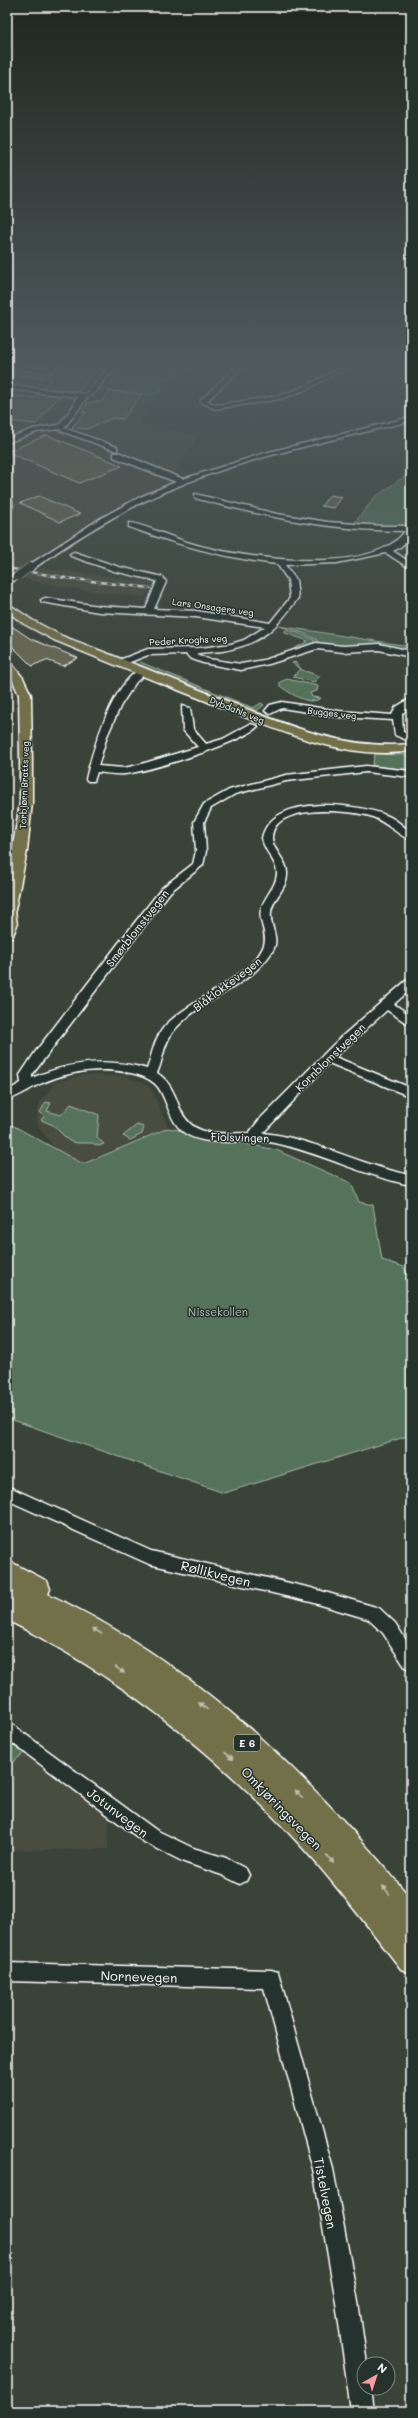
<svg xmlns="http://www.w3.org/2000/svg" width="418" height="2418" viewBox="0 0 418 2418" font-family="Mali,sans-serif">
	<style>
		.built { fill: #484e40 }
		.green { fill: #54725a; stroke: #aab8ac }
		.building { fill: #696853; stroke: #fff }
		.lines { fill: none; stroke-linecap: round; stroke-linejoin: round }
		.minor-tunnel { stroke: #4e564c; stroke-width: 8; stroke-dasharray: 8 3.5; stroke-linecap: butt }
		.minor-casing { stroke: #fff; stroke-width: 3 }
		.major-casing { stroke: #fff; stroke-width: 3 }
		.highway-casing { stroke: #fff; stroke-width: 3 }
		.minor { fill: #26332d; fill-rule: evenodd }
		.major { fill: #726f4a; fill-rule: evenodd }
		.highway { fill: #726f4a; fill-rule: evenodd }
		.rail-casing { stroke: #fff; stroke-width: 2.5 }
		.rail { stroke: #26332d; stroke-width: 1.5; stroke-dasharray: 5; stroke-linecap: butt }
		.minor-bridge-casing { stroke: #fff; stroke-width: 9; stroke-linecap: butt }
		.minor-bridge { stroke: #26332d; stroke-width: 8 }
		.oneway { fill: #c0beae }
		.labels { text-anchor: middle; dominant-baseline: central; stroke-width: 3; stroke-linejoin: round; paint-order: stroke }
		.far-street-label { font-size: 9px; fill: #fff; stroke: #26332d }
		.shield { fill: #26332d; stroke: #bec2c0; stroke-width: 1 }
		.shield-label { font-size: 10px; font-weight: bold; fill: #fff }
		.street-label { font-size: 11px; fill: #fff; stroke: #26332d }
		.park-label { font-size: 11px; fill: #b2c0b5; stroke: #26332d }
		.near-street-label { font-size: 13px; fill: #fff; stroke: #26332d }
	</style>
	<rect width="100%" height="100%" fill="#3a4338"/>
	<filter id="ink" filterUnits="userSpaceOnUse"><feTurbulence type="fractalNoise" baseFrequency=".025" numOctaves="2"/><feDisplacementMap in="SourceGraphic" scale="8" xChannelSelector="R" yChannelSelector="G"/><feConvolveMatrix kernelMatrix="1 2 1 2 8 2 1 2 1" color-interpolation-filters="sRGB"/></filter>
	<g filter="url(#ink)">
		<path class="built" d="M7,363H115L99,382L157,395L139,423L198,437L175,471L183,482L85,529L30,567L153,582L145,597L84,590L33,581L7,574Z
			M83,1075L123,1076L142,1082L152,1090L168,1127L73,1166L64,1160L38,1126L37,1113L41,1100L52,1089L53,1083Z
			M7,1740L109,1817L108,1849L7,1850Z"/>
		<path class="green" d="M120,363H190L188,370L157,381L163,389L153,395L98,390Z
			M7,374L35,377L38,374L47,375L36,387L7,384Z
			M411,472V520L406,527L352,526L375,497Z
			M279,626L402,645L411,648V650L318,645L317,640L303,633Z
			M285,630L298,633L314,640L315,645L288,652L308,641L285,633Z
			M140,662L253,708L261,703L264,705L257,711L138,664Z
			M295,662L302,670L320,676L314,682L293,677L301,669L292,663Z
			M287,679L318,686L317,691L310,693L312,697L321,698C309,707 290,693 280,686V682Z
			M375,754L411,755V770L372,766Z
			M46,1102L51,1103L47,1111L61,1115L71,1104L99,1115L97,1138L104,1144L99,1146L92,1143H78L69,1141L53,1125L41,1120L44,1116L40,1112Z
			M12,1125L83,1164L168,1128L276,1150L351,1183L359,1202L373,1205L382,1260L404,1267L411,1284V1321H406L411,1334V1435L224,1493L7,1418V1127Z
			M137,1125L144,1127L142,1134L130,1140L123,1136Z
			M7,1741L24,1753L7,1767Z"/>
		<path class="building" d="M22,363H52L47,367L22,365Z
			M61,363H102L79,391L43,388L52,378L10,374L14,370L50,374Z
			M110,391L142,394L123,419L113,418L86,429L72,427L87,412H82L89,402H101Z
			M38,394L59,396L36,424L7,421V395L35,398Z
			M47,435L106,459L122,466L79,483L7,452Z
			M330,495L342,497L334,508L321,506Z
			M39,496L80,514L60,522L20,503Z
			M7,623L31,639L78,658L63,666L46,660L32,666L7,641Z"/>
		<g class="lines">
			<path class="minor-tunnel" d="M108,451L117,455"/>
			<defs>
				<path id="minor" d="M14,363H21L19,366L48,369L54,363H60L50,373L11,368Z
					M112,363H118L94,393L86,399L64,428L117,447V451L61,431L60,429L36,432L7,443V439L33,429L59,425L75,404L74,401L79,397L7,389V385L84,394L90,391Z
					M240,363H246L207,401L216,405L278,396L301,388L351,363H358L305,390L281,399L215,409L201,402V400Z
					M411,417V421C328,441 242,458 164,492C117,513 74,539 33,569L26,567L101,518L140,497L176,482L114,457V453H120L183,479L265,453Z
					M195,494L277,514L328,522L382,526H411C411,538 404,546 393,551L411,563V569L386,553L337,563L285,565L296,580L298,598C276,629 261,644 222,651C215,652 200,652 196,654L208,659L241,664L264,660L316,643L343,646L379,644L411,651V657L379,650L343,652L317,649L269,664L241,670L203,663L190,658L186,654L148,655L120,666L117,665V661L148,649L201,648L231,644L244,640L265,627L196,617L99,612L42,602L41,600L45,598L99,606L146,609L157,581L114,571L71,556L70,554L74,552L119,567L163,577L166,582L154,609L196,611L270,623L290,598L288,580L277,564C225,558 178,545 129,527V523C137,522 179,540 190,543C238,558 373,578 405,531C333,531 265,517 195,498Z
					M7,495L11,497L13,506L7,512Z
					M15,574L22,576L7,585V579Z
					M143,669L147,672L136,682L121,705L107,736L98,766L124,768L138,765L198,747L183,730L182,706L190,708L193,729L206,744L223,739L250,724L258,726C243,743 149,771 125,774C116,775 106,773 97,772L94,781H88L86,779C92,753 114,677 143,669Z
					M411,698V705L402,714L403,732L411,735V742L395,735L393,720L339,717L282,708L270,714L265,711L270,705L282,702L339,711L392,715L396,707Z
					M366,766L411,771V777L366,772L286,781L235,794L211,808L204,822L206,851L203,865L170,892L32,1075V1078C70,1062 107,1057 147,1069C152,1055 154,1039 164,1027C188,1000 253,977 264,945C268,933 258,922 261,910C264,896 278,886 277,871C275,859 264,851 262,838C271,793 358,803 388,816C395,819 402,825 408,830L411,832V840C400,837 386,821 370,816C348,810 274,803 272,837C272,851 287,859 287,873C288,888 273,897 271,912C269,927 281,938 272,952C247,990 198,999 172,1033C163,1045 163,1061 157,1073C165,1078 170,1085 174,1094C178,1102 180,1112 186,1119C200,1138 228,1133 249,1133L260,1119L339,1039L407,980L411,979V989L394,1004L411,1016V1026L387,1010L335,1057L411,1088V1097L329,1063L263,1133C314,1138 360,1166 411,1175V1185C364,1176 321,1153 275,1143C247,1137 217,1148 190,1136C170,1127 169,1103 158,1087C150,1077 137,1074 125,1072C96,1067 67,1072 40,1084C29,1089 18,1097 7,1100V1091L21,1083L20,1075L36,1051L118,944L162,888L193,864L196,851L194,822L204,804L229,790L286,775Z
					M7,1486L151,1551L311,1588L379,1608L395,1623L411,1648V1670L405,1667L383,1633L368,1619L311,1602L149,1564L7,1500Z
					M7,1721L156,1830L193,1848L226,1858L246,1869L249,1875L246,1881L240,1884L222,1875L184,1862L144,1842L7,1739Z
					M7,1963L271,1970L278,1972L333,2169L358,2302L367,2364H364V2388H370L373,2411H351L336,2302L313,2169L264,1988L7,1981Z"/>
				<path id="major" d="M7,603L32,620L62,636C112,655 162,675 212,695C275,720 340,751 410,744L411,751C341,762 265,725 201,699C152,680 103,660 54,640L24,624L7,611Z
					M7,662L11,663L23,678L31,695L32,759V803L27,851L15,910L17,925L12,938L7,939V881L20,803V759L19,695L13,681L7,673Z"/>
				<path id="highway" d="M7,1560L47,1581L50,1589L48,1594C193,1662 310,1775 411,1899V1973L401,1969C374,1934 347,1899 318,1865C230,1764 127,1680 7,1620Z"/>
			</defs>
			<use href="#minor" class="minor-casing"/>
			<use href="#major" class="major-casing"/>
			<use href="#highway" class="highway-casing"/>
			<use href="#minor" class="minor"/>
			<use href="#major" class="major"/>
			<use href="#highway" class="highway"/>
			<defs>
				<path id="rail" d="M7,568L66,578L150,588"/>
			</defs>
			<use href="#rail" class="rail-casing"/>
			<use href="#rail" class="rail"/>
			<defs>
				<path id="minor-bridge" d="M18,576L30,567"/>
			</defs>
			<use href="#minor-bridge" class="minor-bridge-casing"/>
			<use href="#minor-bridge" class="minor-bridge"/>
		</g>
		<defs><path id="oneway-solid" d="M-6-.8H1V-3.2L6.5 0L1 3.2V.8H-6Z"/></defs>
		<g class="oneway">
			<use href="#oneway-solid" transform="translate(97 1631) rotate(-149)"/>
			<use href="#oneway-solid" transform="translate(120 1670) rotate(34)"/>
			<use href="#oneway-solid" transform="translate(203 1706) rotate(-141)"/>
			<use href="#oneway-solid" transform="translate(229 1756) rotate(41)"/>
			<use href="#oneway-solid" transform="translate(299 1794) rotate(-134)"/>
			<use href="#oneway-solid" transform="translate(330 1859) rotate(49)"/>
			<use href="#oneway-solid" transform="translate(386 1890) rotate(-130)"/>
		</g>
	</g>
	<linearGradient id="sky" x2="0" y2="1"><stop stop-color="#20251f"/><stop offset="0.52" stop-color="#4f5b5e"/><stop offset="1" stop-color="#4f5b5e" stop-opacity="0"/></linearGradient>
	<rect width="418" height="701" fill="url(#sky)"/>
	<g class="labels">
		<g class="far-street-label">
			<text transform="translate(213 607) rotate(8)">Lars Onsagers veg</text>
			<text transform="translate(188 640) rotate(-3)">Peder Kroghs veg</text>
			<text transform="translate(237 710) rotate(22)">Dybdahls veg</text>
			<text transform="translate(332 713) rotate(7)">Bugges veg</text>
			<text transform="translate(24 785) rotate(-88)">Torbjørn Bratts veg</text>
		</g>
		<rect class="shield" x="234" y="1735" width="26" height="16" rx="3"/>
		<g class="shield-label">
			<text x="247" y="1743">E 6</text>
		</g>
		<g class="street-label">
			<text transform="translate(137 928) rotate(-52)">Smørblomstvegen</text>
			<text transform="translate(227 984) rotate(-37)">Blåklokkevegen</text>
			<text transform="translate(330 1057) rotate(-44)">Kornblomstvegen</text>
			<text transform="translate(240 1137) rotate(2)">Fiolsvingen</text>
		</g>
		<g class="park-label">
			<text x="218" y="1311">Nissekollen</text>
		</g>
		<g class="near-street-label">
			<text transform="translate(216 1573) rotate(14)">Røllikvegen</text>
			<text transform="translate(282 1808) rotate(46)">Omkjøringsvegen</text>
			<text transform="translate(118 1812) rotate(37)">Jotunvegen</text>
			<text transform="translate(139 1976) rotate(2)">Nornevegen</text>
			<text transform="translate(326 2193) rotate(79)">Tistelvegen</text>
		</g>
	</g>
	<rect width="418" height="2418" fill="none" stroke="#26332d" stroke-width="24"/>
	<rect x="12" y="12" width="394" height="2394" fill="none" stroke="#fff" stroke-width="1.5" filter="url(#ink)"/>
	<g transform="translate(376 2376) rotate(39)"><circle r="19" fill="#26332d" stroke="#7d8581"/>
	<path d="M0-3L7 15L0 10L-7 15Z" fill="#ff9aa2"/>
	<text y="-6" font-size="11" font-weight="bold" text-anchor="middle" fill="#ffffff">N</text>
	</g>
</svg>
